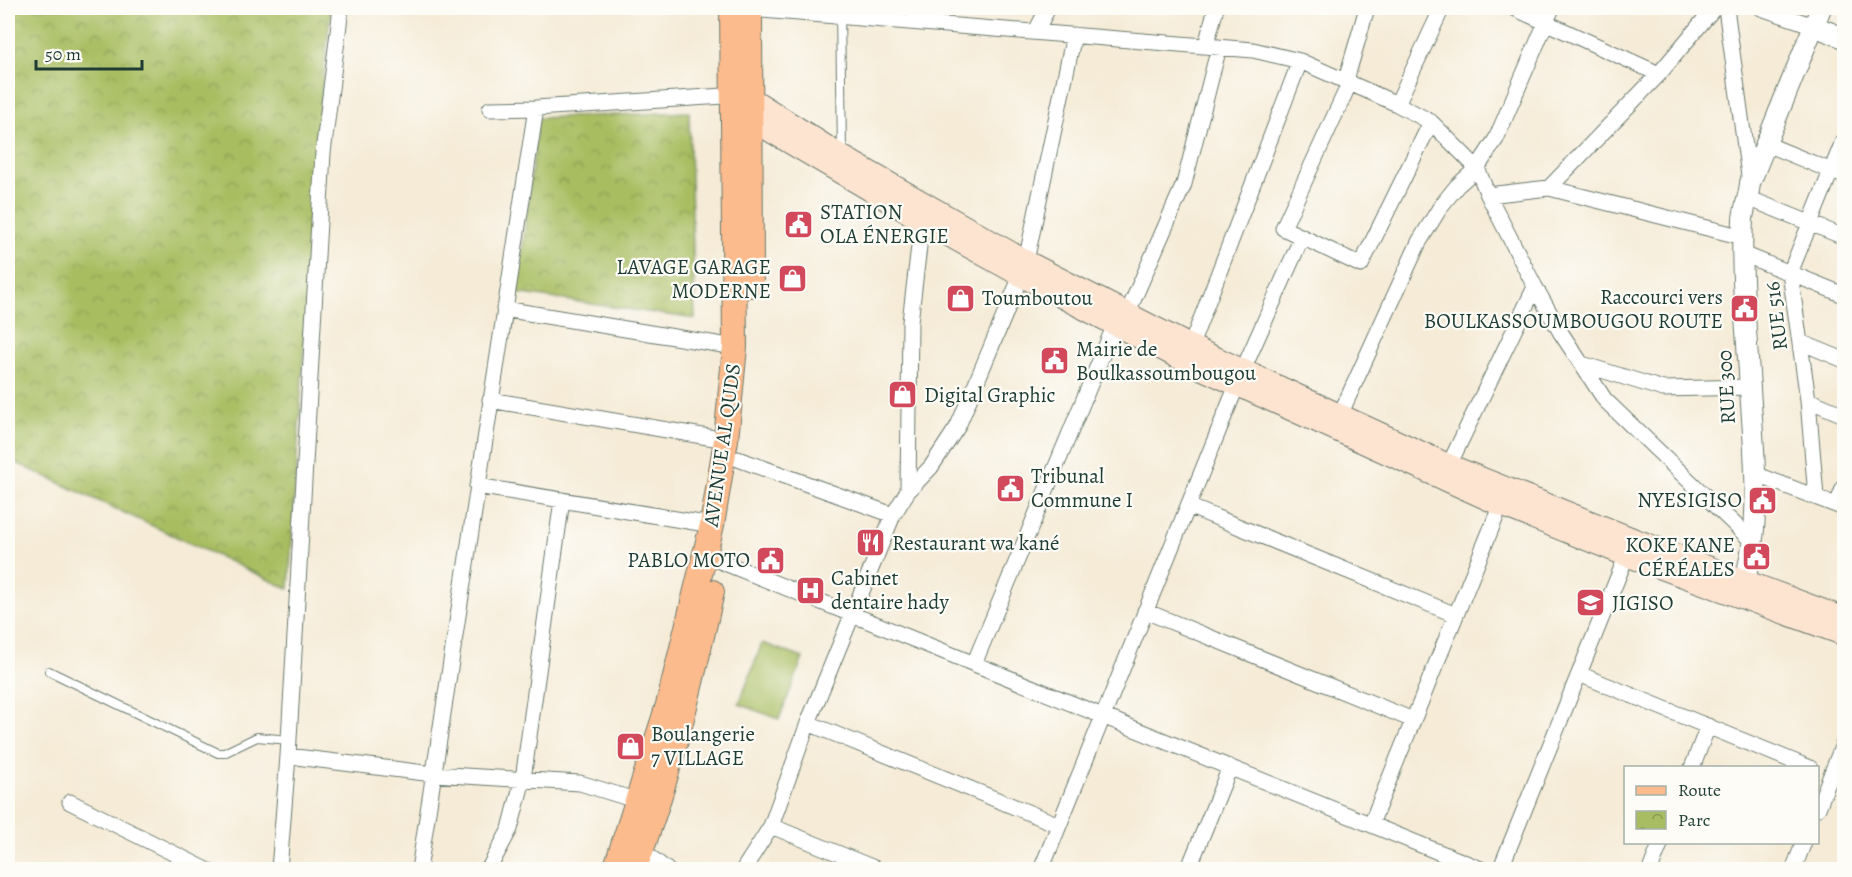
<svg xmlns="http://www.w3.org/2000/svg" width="1852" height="877" viewBox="0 0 1852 877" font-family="Alegreya,serif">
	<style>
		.park { fill: url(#park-crowns); stroke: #647d4a; stroke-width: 1.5 }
		.pitch { fill: #a8bd61; stroke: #647d4a; stroke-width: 1.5 }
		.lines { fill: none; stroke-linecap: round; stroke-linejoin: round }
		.service-casing { stroke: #6a7a6d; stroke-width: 10 }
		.minor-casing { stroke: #6a7a6d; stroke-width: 17 }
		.tertiary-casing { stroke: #6a7a6d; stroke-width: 22 }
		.secondary-casing { stroke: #6a7a6d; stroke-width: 23 }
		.primary-casing { stroke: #6a7a6d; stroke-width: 26 }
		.service { stroke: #fff; stroke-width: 8 }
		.minor { stroke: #fff; stroke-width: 15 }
		.tertiary { stroke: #fff; stroke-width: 20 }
		.secondary { stroke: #fde4d1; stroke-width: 21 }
		.primary { stroke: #fbbb8d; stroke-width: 24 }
		.labels { text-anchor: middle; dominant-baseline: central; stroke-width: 4.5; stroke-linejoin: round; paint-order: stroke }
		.poi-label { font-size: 21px; fill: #1f3d34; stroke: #fdfcf7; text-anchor: start }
		.street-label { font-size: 21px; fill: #1f3d34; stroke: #fdfcf7 }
	</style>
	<defs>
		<pattern id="park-crowns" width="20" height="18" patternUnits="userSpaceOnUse" patternTransform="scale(1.5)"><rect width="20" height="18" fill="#a8bd61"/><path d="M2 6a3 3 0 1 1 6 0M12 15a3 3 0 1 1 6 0" fill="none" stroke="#889b51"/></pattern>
	</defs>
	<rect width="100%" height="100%" fill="#fdfcf7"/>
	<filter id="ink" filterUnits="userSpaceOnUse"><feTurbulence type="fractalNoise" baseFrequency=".0167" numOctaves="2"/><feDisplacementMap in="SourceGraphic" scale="12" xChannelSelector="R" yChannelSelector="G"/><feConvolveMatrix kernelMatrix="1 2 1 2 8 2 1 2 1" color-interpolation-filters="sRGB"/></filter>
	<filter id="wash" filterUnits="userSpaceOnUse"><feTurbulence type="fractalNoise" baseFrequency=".008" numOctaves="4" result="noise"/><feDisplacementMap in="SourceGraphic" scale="24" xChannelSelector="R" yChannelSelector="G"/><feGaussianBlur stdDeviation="1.35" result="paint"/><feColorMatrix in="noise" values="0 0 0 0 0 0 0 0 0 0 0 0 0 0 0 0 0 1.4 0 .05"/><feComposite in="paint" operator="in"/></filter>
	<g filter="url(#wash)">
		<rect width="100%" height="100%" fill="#f5ebd7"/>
		<path class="park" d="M8,8H331L317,134L289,589L8,459Z
			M689,112L695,319L517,293L538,118Z"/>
		<path class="pitch" d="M762,643L803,658L779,719L739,704Z"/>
	</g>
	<g filter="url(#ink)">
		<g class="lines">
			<defs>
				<path id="service" d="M840,8L842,153
					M49,671L218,753H224L257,737L289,740"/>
				<path id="minor" d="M1514,8L1659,74
					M1726,8L1750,183
					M1761,8L1814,26
					M750,9L1253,50L1300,61L1397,104L1431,122L1477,168L1488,195L1535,287L1561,333L1605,400L1753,542
					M1036,31L1048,8
					M1206,45L1216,8
					M1346,80L1367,8
					M1350,82L1283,228L1361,265L1431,122
					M1397,104L1442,8
					M490,109L536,108L724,96
					M1766,144L1844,176
					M1549,188L1743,237
					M1488,195L1549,188L1659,74L1714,8
					M1748,198L1844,237
					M1743,254L1844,295
					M504,309L735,347
					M1124,321L1184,184L1219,47
					M1800,342L1844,360
					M1188,353L1300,61
					M1582,364L1663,389L1750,387
					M490,400L726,440
					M1808,400L1844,415
					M1340,415L1419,242L1441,206L1457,186L1477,168L1496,139L1552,8
					M738,459L893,515
					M1449,465L1535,287
					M1755,474L1844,508
					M477,486L712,525
					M908,491L910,322L922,221
					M1816,497L1808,400L1790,273L1844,139
					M1837,505L1844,486
					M1188,506L1456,615
					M720,561L1483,870
					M1145,611L1413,720
					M974,664L1111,334
					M1579,674L1810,768
					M808,723L1059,825
					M288,756L433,774L580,783L638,801
					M1692,768L1708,726
					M70,802L207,870
					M1818,808L1844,742
					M1371,824L1504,497
					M771,826L879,870
					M641,850L667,870
					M279,870L288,756L323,153L341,8
					M419,870L536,108
					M488,870L510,829L523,779L562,500
					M743,870L771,826L808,723L893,515L908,491L931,467L958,426L1021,276L1026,261L1074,35
					M1041,870L1243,370L1302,237
					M1188,870L1230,767
					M1500,870L1630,547
					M1650,870L1661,842
					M1793,870L1804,842"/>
				<path id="tertiary" d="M1814,26L1844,38
					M1740,594C1764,531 1754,455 1750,389C1747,335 1740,274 1743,219C1744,208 1749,196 1750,183L1821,8"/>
				<path id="secondary" d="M735,97L751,98L842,156L1026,261L1191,346L1449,465L1634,539L1844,618
					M740,110L751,120L922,221L1021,276L1184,361L1500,505L1627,556L1844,635"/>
				<path id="primary" d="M750,8L751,285
					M615,870L668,705L712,525L726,440L735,347L732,8
					M634,870C669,779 691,686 712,592"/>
			</defs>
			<use href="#service" class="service-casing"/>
			<use href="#minor" class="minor-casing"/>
			<use href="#tertiary" class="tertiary-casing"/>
			<use href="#secondary" class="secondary-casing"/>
			<use href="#primary" class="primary-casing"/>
			<use href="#service" class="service"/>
			<use href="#minor" class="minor"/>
			<use href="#tertiary" class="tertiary"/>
			<use href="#secondary" class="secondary"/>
			<use href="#primary" class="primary"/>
		</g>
	</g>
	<defs>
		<symbol id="civic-square" viewBox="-11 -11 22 22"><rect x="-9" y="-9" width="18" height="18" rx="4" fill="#d1495b" stroke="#fdfcf7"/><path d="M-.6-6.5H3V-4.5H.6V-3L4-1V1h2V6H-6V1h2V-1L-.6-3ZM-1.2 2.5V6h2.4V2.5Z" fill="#fff"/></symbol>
		<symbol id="shop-square" viewBox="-11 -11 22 22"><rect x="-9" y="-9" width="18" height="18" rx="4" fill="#d1495b" stroke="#fdfcf7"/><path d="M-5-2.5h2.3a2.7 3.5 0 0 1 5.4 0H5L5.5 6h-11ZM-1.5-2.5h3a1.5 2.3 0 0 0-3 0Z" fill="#fff"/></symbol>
		<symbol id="restaurant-square" viewBox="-11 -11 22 22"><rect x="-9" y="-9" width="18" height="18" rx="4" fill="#d1495b" stroke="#fdfcf7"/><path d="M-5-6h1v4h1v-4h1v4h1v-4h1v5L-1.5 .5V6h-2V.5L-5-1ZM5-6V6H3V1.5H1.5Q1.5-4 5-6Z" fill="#fff"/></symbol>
		<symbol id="hospital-square" viewBox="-11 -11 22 22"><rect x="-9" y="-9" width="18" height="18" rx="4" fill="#d1495b" stroke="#fdfcf7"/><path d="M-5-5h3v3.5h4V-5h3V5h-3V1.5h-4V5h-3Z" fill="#fff"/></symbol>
		<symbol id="school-square" viewBox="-11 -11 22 22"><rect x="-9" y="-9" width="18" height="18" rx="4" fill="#d1495b" stroke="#fdfcf7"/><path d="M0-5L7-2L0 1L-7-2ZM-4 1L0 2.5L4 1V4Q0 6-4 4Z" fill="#fff"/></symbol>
	</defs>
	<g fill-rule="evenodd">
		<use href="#civic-square" x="782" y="208" width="33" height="33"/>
		<use href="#shop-square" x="776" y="262" width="33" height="33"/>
		<use href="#shop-square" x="944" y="282" width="33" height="33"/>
		<use href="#civic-square" x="1728" y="292" width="33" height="33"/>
		<use href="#civic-square" x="1038" y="344" width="33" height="33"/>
		<use href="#shop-square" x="886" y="378" width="33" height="33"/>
		<use href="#civic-square" x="994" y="472" width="33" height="33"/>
		<use href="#civic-square" x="1746" y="484" width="33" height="33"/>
		<use href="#restaurant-square" x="854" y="526" width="33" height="33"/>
		<use href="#civic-square" x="1740" y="540" width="33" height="33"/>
		<use href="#civic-square" x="754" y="544" width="33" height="33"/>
		<use href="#hospital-square" x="794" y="574" width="33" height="33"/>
		<use href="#school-square" x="1574" y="586" width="33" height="33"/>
		<use href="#shop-square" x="614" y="730" width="33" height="33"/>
	</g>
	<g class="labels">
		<g class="poi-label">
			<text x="820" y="212">STATION<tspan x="820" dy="24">OLA ÉNERGIE</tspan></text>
			<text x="771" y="267" text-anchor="end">LAVAGE GARAGE<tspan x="771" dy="24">MODERNE</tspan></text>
			<text x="1723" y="297" text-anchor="end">Raccourci vers<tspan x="1723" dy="24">BOULKASSOUMBOUGOU ROUTE</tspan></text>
			<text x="982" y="298">Toumboutou</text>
			<text x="1076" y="349">Mairie de<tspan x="1076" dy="24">Boulkassoumbougou</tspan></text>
			<text x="924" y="395">Digital Graphic</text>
			<text x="1031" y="476">Tribunal<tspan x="1031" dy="24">Commune I</tspan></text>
			<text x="1742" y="500" text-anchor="end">NYESIGISO</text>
			<text x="892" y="543">Restaurant wa kané</text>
			<text x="1735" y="545" text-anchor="end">KOKE KANE<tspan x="1735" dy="24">CÉRÉALES</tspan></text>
			<text x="750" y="560" text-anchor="end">PABLO MOTO</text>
			<text x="831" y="578">Cabinet<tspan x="831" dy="24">dentaire hady</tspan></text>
			<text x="1612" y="603">JIGISO</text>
			<text x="651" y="734">Boulangerie<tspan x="651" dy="24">7 VILLAGE</tspan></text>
		</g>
		<g class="street-label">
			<text transform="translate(1776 316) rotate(-97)">RUE 516</text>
			<text transform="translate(1726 387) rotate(-93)">RUE 300</text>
			<text transform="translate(722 445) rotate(-82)">AVENUE AL QUDS</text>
		</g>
	</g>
	<rect width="1852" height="877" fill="none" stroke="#fdfcf7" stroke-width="30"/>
	<rect x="1624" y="766" width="195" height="78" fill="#fdfcf7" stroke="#a4b0a9" stroke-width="1.5"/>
	<rect x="1636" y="786" width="30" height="9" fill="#fbbb8d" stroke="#a4b0a9" stroke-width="1.5"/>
	<text x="1678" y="796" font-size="18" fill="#1f3d34">Route</text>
	<rect x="1636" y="811" width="30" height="18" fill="url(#park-crowns)" stroke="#a4b0a9" stroke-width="1.5"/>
	<text x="1678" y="826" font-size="18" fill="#1f3d34">Parc</text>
	<path d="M36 60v9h106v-9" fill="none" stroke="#1f3d34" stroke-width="3"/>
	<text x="45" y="60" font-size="18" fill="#1f3d34" stroke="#fdfcf7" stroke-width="4.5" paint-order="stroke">50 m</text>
</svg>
